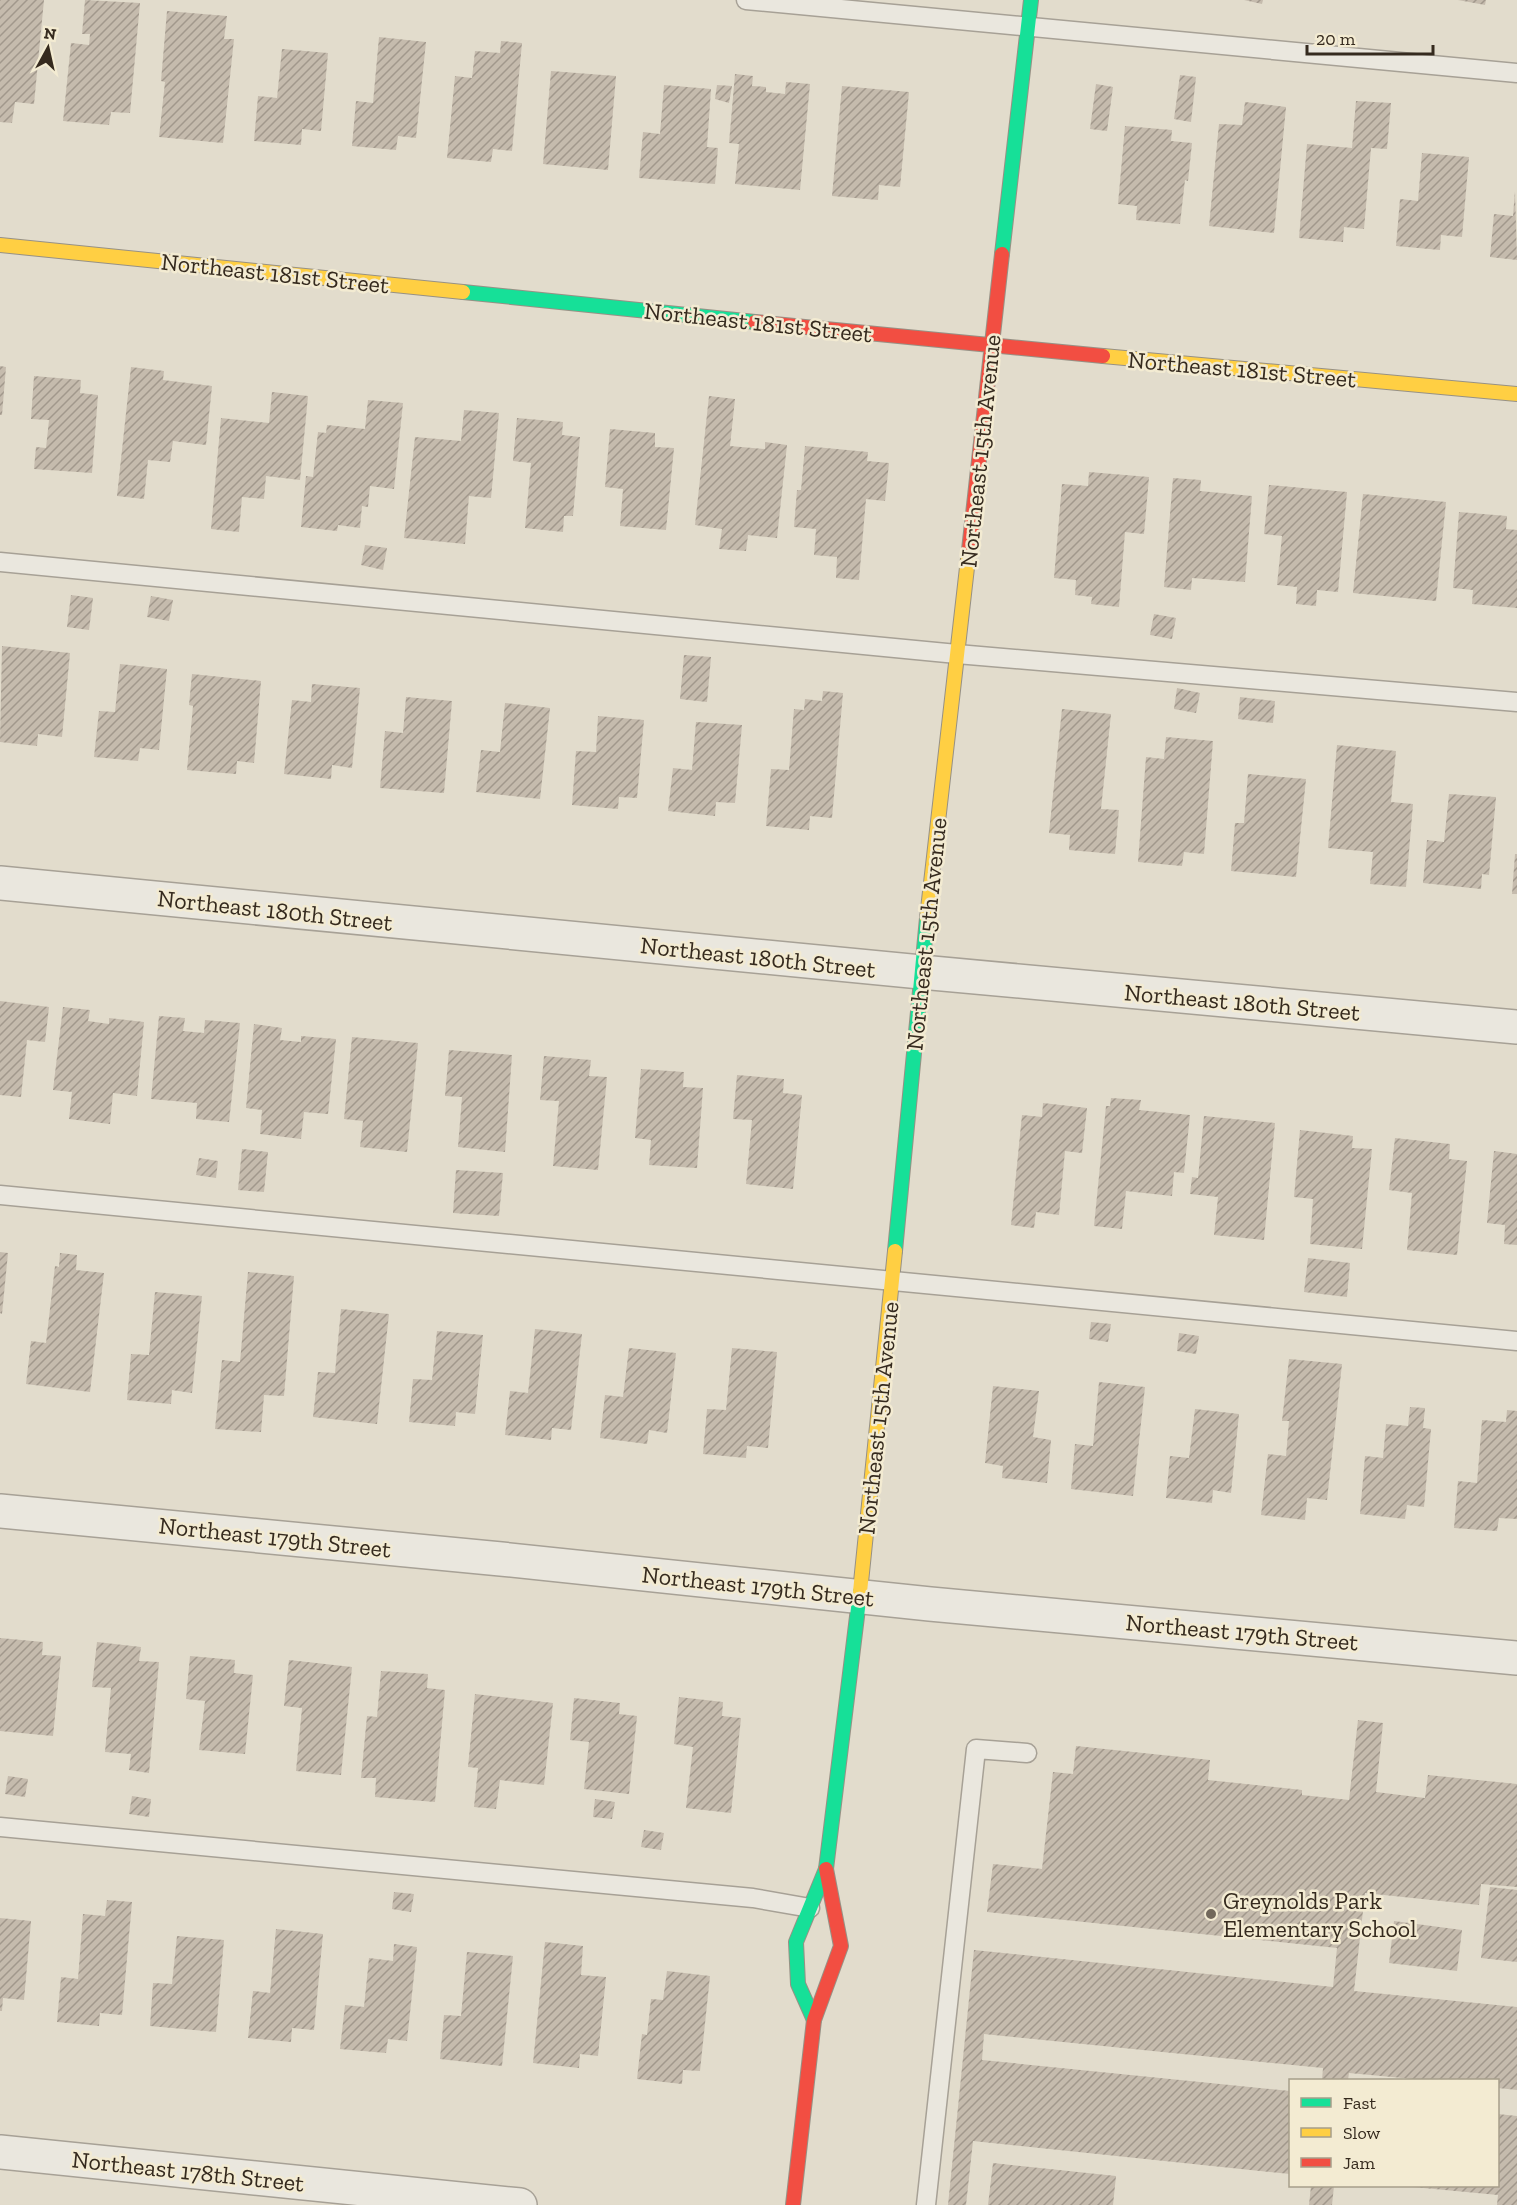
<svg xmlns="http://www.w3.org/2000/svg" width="1517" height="2205" viewBox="0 0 1517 2205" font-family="'Zilla Slab',serif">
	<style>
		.building { fill: url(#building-hatch) }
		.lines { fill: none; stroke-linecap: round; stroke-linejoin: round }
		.lane-casing { stroke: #a7a196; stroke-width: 21 }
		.street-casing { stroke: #a7a196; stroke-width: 36 }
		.fast-casing { stroke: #979185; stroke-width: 16 }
		.slow-casing { stroke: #979185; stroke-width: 16 }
		.jam-casing { stroke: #979185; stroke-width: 16 }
		.lane { stroke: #eae7de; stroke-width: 18 }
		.street { stroke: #eae7de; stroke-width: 33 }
		.fast { stroke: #16e098; stroke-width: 14 }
		.slow { stroke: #ffcf43; stroke-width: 14 }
		.jam { stroke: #f24e42; stroke-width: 14 }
		.poi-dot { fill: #72685b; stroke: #f3ebd2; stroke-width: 2 }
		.labels { text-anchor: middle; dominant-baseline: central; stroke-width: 5; stroke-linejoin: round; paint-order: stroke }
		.street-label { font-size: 24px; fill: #352a1e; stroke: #f3ebd2 }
		.poi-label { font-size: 24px; fill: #352a1e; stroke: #f3ebd2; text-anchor: start }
	</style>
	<defs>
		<pattern id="building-hatch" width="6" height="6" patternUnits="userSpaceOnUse" patternTransform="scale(1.5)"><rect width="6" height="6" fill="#c5bbad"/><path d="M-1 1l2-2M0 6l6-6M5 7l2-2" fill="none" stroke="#a1988c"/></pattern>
	</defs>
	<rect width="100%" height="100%" fill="#e2dccc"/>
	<path class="building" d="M0,0H44L34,104L15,102L12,123L0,122Z
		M85,0L140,3L130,113L111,112L109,125L63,121L71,43L89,45L90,34H82Z
		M1244,0H1263L1262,4Z
		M1458,0H1486L1485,5Z
		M167,11L227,16L224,39H234L223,143L159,137L165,82L161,81Z
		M379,37L426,42L416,138L398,136L396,150L352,146L356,101L373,103Z
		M501,41L522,43L512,151L493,149L491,162L447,158L455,76L472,78L475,51L500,53Z
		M282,49L328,53L321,131L302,129L301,145L254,141L258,96L277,98Z
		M551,71L616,76L608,170L543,164Z
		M735,74L753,76L752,86L766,87V92L785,94L786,82L810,84L800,190L735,184L739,144L729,143Z
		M1180,75L1196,77L1191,122L1174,119Z
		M1096,84L1113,87L1107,131L1090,129Z
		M664,85L711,89L707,147L718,148L715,184L639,178L643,132L660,134Z
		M717,85L732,86L729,103L715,99Z
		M842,86L909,92L900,187L879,185L878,200L832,196Z
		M1356,101L1391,103L1387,149L1371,148L1364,229L1344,227L1343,242L1299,238L1307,144L1352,148Z
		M1245,102L1286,107L1274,233L1209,226L1219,124L1242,125Z
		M1125,126L1172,130L1171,141L1192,143L1188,181L1185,180L1180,224L1136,220L1137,206L1118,204Z
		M1422,153L1469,157L1462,237L1441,235L1440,250L1396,246L1400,199L1418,201Z
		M1515,191L1517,260L1490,257L1494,214L1513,216Z
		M0,366L6,367L2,415H0Z
		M131,367L164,371L163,380L212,386L206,445L173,441L170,462L148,460L144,499L117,496Z
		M34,376L81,380L80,393L98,395L92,473L34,469L36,447L46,448L49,420L31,419Z
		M272,392L308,396L300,480L266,476L264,499L242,497L239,532L211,529L221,418L269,423Z
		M709,396L735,399L730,446L765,449V442L787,445L777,538L748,535L746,551L719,549L722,529L695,525Z
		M368,400L403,403L394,489L370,486L368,507L362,506L360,528L338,525L337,531L301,527L306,476L313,477L318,432L326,433L327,425L365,429Z
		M464,410L499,413L491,498L469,496L465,544L404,538L415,437L461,441Z
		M517,418L563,422L562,435L580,437L573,516H564L563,532L525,528L531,463L513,461Z
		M610,429L655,433V447L674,448L666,530L620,526L623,489L605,487Z
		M805,446L868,452L867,461L889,463L885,501L866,499L859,580L836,578L837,557L814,555L816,529L794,527L797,490H801Z
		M1089,472L1149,477L1144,534L1125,532L1119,607L1091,604L1092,597L1075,595L1076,580L1054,578L1062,484L1088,486Z
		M1173,478L1201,480L1200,491L1252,496L1245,582L1192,578L1191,590L1164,587Z
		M1269,485L1347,492L1338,592L1317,590L1316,606L1296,604L1297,587L1277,585L1282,536L1264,534Z
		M1363,494L1446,502L1436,601L1353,593Z
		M1459,512L1507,516L1506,529L1517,530V608L1472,604L1473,590L1453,588Z
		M365,545L387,548L383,570L361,565Z
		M71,595L93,598L89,630L67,627Z
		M151,596L173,600L169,621L147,617Z
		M1154,614L1176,618L1172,639L1150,635Z
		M2,646L70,653L62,737L38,734L37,746L0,742Z
		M684,655L711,657L707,702L680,699Z
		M120,664L167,669L159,750L140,748L138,761L94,757L99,711L115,712Z
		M192,674L261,681L254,763L237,761L236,774L187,770L193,706L189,705Z
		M312,684L360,688L352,768L332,765L331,779L284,774L292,700L311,702Z
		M1177,688L1200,693L1196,713L1174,709Z
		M823,691L843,693L832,818L810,816L809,830L766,826L771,769L789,770L794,709L804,710L805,699L822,701Z
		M406,697L452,701L444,793L380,788L385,731L403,733Z
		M1240,697L1275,701L1273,723L1238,719Z
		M505,703L550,708L540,799L476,792L481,750L500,752Z
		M1062,709L1111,714L1101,809L1119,810L1115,854L1069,850L1070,835L1049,833Z
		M598,716L644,720L637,798L619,797L618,809L572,805L576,751L596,752Z
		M696,722L742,725L735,803L716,802L715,816L668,811L673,768L692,770Z
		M1166,737L1213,741L1204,854L1184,852L1182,866L1138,862L1146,757L1164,759Z
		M1337,745L1396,751L1391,802L1413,804L1406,887L1370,884L1373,852L1328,848Z
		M1248,774L1306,779L1296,877L1231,871L1235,823H1244Z
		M1449,794L1496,797L1489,875L1482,874L1481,889L1423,883L1427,840L1444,842Z
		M1515,854H1517V894H1512Z
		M0,1001L49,1007L45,1042L27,1040L21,1097L0,1095Z
		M63,1007L90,1010L88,1021L109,1024V1018L144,1022L137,1096L113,1093L110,1124L69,1119L72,1092L53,1090Z
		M159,1016L185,1018L183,1031L204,1033L205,1020L240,1023L229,1122L196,1119L197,1103L151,1099Z
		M254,1024L282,1028L280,1040L301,1042V1036L336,1039L328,1114L304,1112L301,1139L260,1134L262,1110L246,1108Z
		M352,1037L418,1043L407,1152L360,1147L363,1121L344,1119Z
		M449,1050L512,1055L505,1152L458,1147L462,1097L445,1096Z
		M544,1056L591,1060L589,1076L607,1077L598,1170L553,1166L559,1101L540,1100Z
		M641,1069L684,1072L683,1087L703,1088L697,1168L649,1165L651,1140L635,1138Z
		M737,1075L784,1079L783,1093L802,1095L793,1189L746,1184L752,1120L733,1119Z
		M1111,1098L1141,1100L1139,1110L1190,1115L1184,1173L1174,1172L1172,1196L1126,1191L1122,1229L1094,1226L1106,1106H1110Z
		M1043,1103L1087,1108L1082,1153L1065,1151L1059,1215L1036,1212L1034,1228L1011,1225L1022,1115L1042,1117Z
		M1204,1116L1275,1123L1264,1240L1214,1235L1218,1197L1190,1194L1192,1177L1198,1178Z
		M1300,1130L1353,1136L1352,1148L1372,1149L1362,1249L1310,1244L1313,1199L1294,1197Z
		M1395,1138L1450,1144L1449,1159L1467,1161L1457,1255L1407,1250L1412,1193L1389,1190Z
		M242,1149L268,1152L264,1192L238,1190Z
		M1494,1151L1517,1154V1245L1504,1244L1505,1225L1487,1223Z
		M199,1158L218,1161L216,1178L196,1175Z
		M456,1170L503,1173L499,1216L453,1213Z
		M0,1252L8,1253L2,1314L0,1313Z
		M60,1253L77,1255L76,1270L104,1273L90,1392L26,1384L31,1341L46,1343L55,1266L59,1267Z
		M1308,1258L1350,1263L1347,1297L1304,1292Z
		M248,1272L294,1276L284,1396L264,1395L261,1432L215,1429L222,1360L240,1362Z
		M155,1292L202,1296L192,1393L172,1390L171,1404L127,1400L131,1354L149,1355Z
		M341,1309L389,1314L377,1424L313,1417L318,1372L335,1373Z
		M1091,1322L1111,1324L1108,1342L1089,1339Z
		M535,1329L582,1334L571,1430L552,1428L551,1440L505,1435L510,1391L528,1393Z
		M437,1331L483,1335L475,1414L456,1412L455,1426L409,1422L413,1379L432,1380Z
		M1179,1333L1199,1336L1196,1354L1177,1351Z
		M629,1348L676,1353L667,1433L649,1430L647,1444L600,1438L605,1395L623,1397Z
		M732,1348L777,1352L768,1448L747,1446L746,1458L703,1454L707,1409L726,1410Z
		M1289,1359L1342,1364L1327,1500L1307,1498L1305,1520L1261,1515L1268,1454L1286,1456L1289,1421H1282Z
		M1099,1382L1145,1387L1133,1496L1071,1489L1075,1444L1093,1446Z
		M993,1386L1039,1391L1033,1437L1051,1440L1047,1483L1002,1478L1003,1466L985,1463Z
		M1410,1407L1425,1408L1423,1428L1431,1429L1424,1507L1407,1505L1405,1519L1360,1514L1365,1456L1383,1458L1386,1424L1408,1426Z
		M1195,1409L1239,1414L1231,1493L1213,1490L1212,1503L1166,1498L1170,1456L1189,1458Z
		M1507,1410L1517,1411V1519L1499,1518L1497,1531L1454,1528L1458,1481L1477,1483L1482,1420L1506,1422Z
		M0,1638L43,1642L42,1655L61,1656L53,1736L0,1731Z
		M97,1642L141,1647L139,1661L159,1662L149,1773L129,1770L131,1754L105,1752L111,1688L92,1687Z
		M190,1656L235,1660L234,1673L253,1675L245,1754L199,1750L205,1701L186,1699Z
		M289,1660L352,1667L341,1775L296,1771L302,1708L284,1706Z
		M381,1671L428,1674L427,1688L445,1690L435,1802L375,1797L376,1778H361L367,1716L377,1717Z
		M475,1694L553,1703L544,1785L500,1780L496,1809L474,1807L478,1768L468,1767Z
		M679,1697L723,1702L722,1716L741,1718L731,1813L686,1808L693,1747L674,1744Z
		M574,1698L620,1703L619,1714L637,1716L629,1794L584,1789L589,1742L570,1740Z
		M1358,1720L1383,1723L1376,1792L1425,1798L1428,1775L1517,1784V1887L1481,1884L1479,1905L1365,1893L1354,1991L1517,2007V2090L1498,2088V2080H1424L1349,2073L1348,2080H1322L1323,2068L984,2034L982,2060L1290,2091V2174L973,2141L966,2205H948L974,1950L1333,1987L1337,1948L987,1912L993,1864L1042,1869L1053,1772L1073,1774L1076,1746L1210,1760L1208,1780L1302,1790V1795L1349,1800Z
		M8,1776L28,1779L25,1797L5,1794Z
		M132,1796L151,1799L149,1817L129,1814Z
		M595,1799L615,1802L612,1819L593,1817Z
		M644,1830L664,1833L661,1850L641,1847Z
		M1490,1887L1517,1890V1962L1481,1958Z
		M394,1892L414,1894L411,1912L392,1909Z
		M107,1900L132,1902L122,2015L100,2013L99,2026L57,2022L61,1977L78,1979L83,1914L105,1916Z
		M0,1918L31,1921L24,2000L3,1998L2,2011H0Z
		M1394,1921L1462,1930L1457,1971L1389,1963Z
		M276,1929L323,1934L314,2030L292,2028L291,2042L248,2038L253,1991L270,1993Z
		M177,1936L224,1940L216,2032L150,2026L153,1983L172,1984Z
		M545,1942L583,1946L581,1975L606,1977L598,2056L580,2054L579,2068L533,2063Z
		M394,1944L417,1947L407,2041L388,2039L386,2053L340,2049L345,2005L364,2007L369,1958L393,1961Z
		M467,1952L513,1956L502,2066L440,2059L444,2015L461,2016Z
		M667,1971L710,1976L700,2071L683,2070L682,2084L637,2079L642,2034L647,2035L651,1999L663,2000Z
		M1498,2114L1517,2116V2205H1497L1498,2195L1413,2187V2186H1498Z
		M993,2163L1116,2176L1113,2205H988Z
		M1311,2186H1334L1332,2205H1309Z"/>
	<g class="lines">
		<defs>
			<path id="lane" d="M746,0L1517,73
				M0,562L957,654L1517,702
				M0,1195L1517,1341
				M0,1827L753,1898L810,1908
				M926,2205L976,1749L1027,1753"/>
			<path id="street" d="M0,883L921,972L1517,1027
				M0,1511L501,1559L930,1604L1517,1658
				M0,2152L520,2205"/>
			<path id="fast" d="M1002,254L1031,0
				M463,292L755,322
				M895,1251L927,918
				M814,2020L798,1984L796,1942L826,1869L860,1592"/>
			<path id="slow" d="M0,245L463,292
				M1103,356L1517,394
				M927,918L969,550
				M860,1592L895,1251"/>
			<path id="jam" d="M755,322L1103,356
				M969,550L1002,254
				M793,2205L814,2020L841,1946L826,1869"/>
		</defs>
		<use href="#lane" class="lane-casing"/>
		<use href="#street" class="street-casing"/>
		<use href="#fast" class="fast-casing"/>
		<use href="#slow" class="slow-casing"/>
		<use href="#jam" class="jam-casing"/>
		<use href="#lane" class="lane"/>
		<use href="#street" class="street"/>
		<use href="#fast" class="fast"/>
		<use href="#slow" class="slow"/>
		<use href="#jam" class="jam"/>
	</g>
	<circle class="poi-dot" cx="1211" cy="1914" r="6"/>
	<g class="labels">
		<g class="street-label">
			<text transform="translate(275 273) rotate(6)">Northeast 181st Street</text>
			<text transform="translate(758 322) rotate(6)">Northeast 181st Street</text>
			<text transform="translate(1242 369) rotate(5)">Northeast 181st Street</text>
			<text transform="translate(980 451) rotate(-84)">Northeast 15th Avenue</text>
			<text transform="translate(275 910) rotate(6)">Northeast 180th Street</text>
			<text transform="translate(926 934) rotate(-84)">Northeast 15th Avenue</text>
			<text transform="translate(758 957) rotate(6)">Northeast 180th Street</text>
			<text transform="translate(1242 1002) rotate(5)">Northeast 180th Street</text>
			<text transform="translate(878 1418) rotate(-84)">Northeast 15th Avenue</text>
			<text transform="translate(275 1537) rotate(6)">Northeast 179th Street</text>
			<text transform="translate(758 1586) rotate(6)">Northeast 179th Street</text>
			<text transform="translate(1242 1632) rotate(5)">Northeast 179th Street</text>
			<text transform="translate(188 2171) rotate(6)">Northeast 178th Street</text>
		</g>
		<g class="poi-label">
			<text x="1223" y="1900">Greynolds Park<tspan x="1223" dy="28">Elementary School</tspan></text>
		</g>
	</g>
	<rect x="1289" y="2079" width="210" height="108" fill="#f3ebd2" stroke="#a79e8a" stroke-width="1.5"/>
	<rect x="1301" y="2098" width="30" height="9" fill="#16e098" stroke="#a79e8a" stroke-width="1.5"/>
	<text x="1343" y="2109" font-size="18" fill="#352a1e">Fast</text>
	<rect x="1301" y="2128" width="30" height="9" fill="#ffcf43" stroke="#a79e8a" stroke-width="1.5"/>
	<text x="1343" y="2139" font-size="18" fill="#352a1e">Slow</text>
	<rect x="1301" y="2158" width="30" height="9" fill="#f24e42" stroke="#a79e8a" stroke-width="1.5"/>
	<text x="1343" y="2169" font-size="18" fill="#352a1e">Jam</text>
	<g transform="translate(48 48) rotate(8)" stroke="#f3ebd2" stroke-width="4.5" paint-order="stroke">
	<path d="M0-4.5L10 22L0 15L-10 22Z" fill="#352a1e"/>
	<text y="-9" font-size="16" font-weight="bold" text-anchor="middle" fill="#352a1e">N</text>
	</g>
	<path d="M1307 45v9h126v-9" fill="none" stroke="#352a1e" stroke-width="3"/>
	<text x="1316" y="45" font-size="18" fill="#352a1e" stroke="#f3ebd2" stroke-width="4.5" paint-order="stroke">20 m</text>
</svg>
